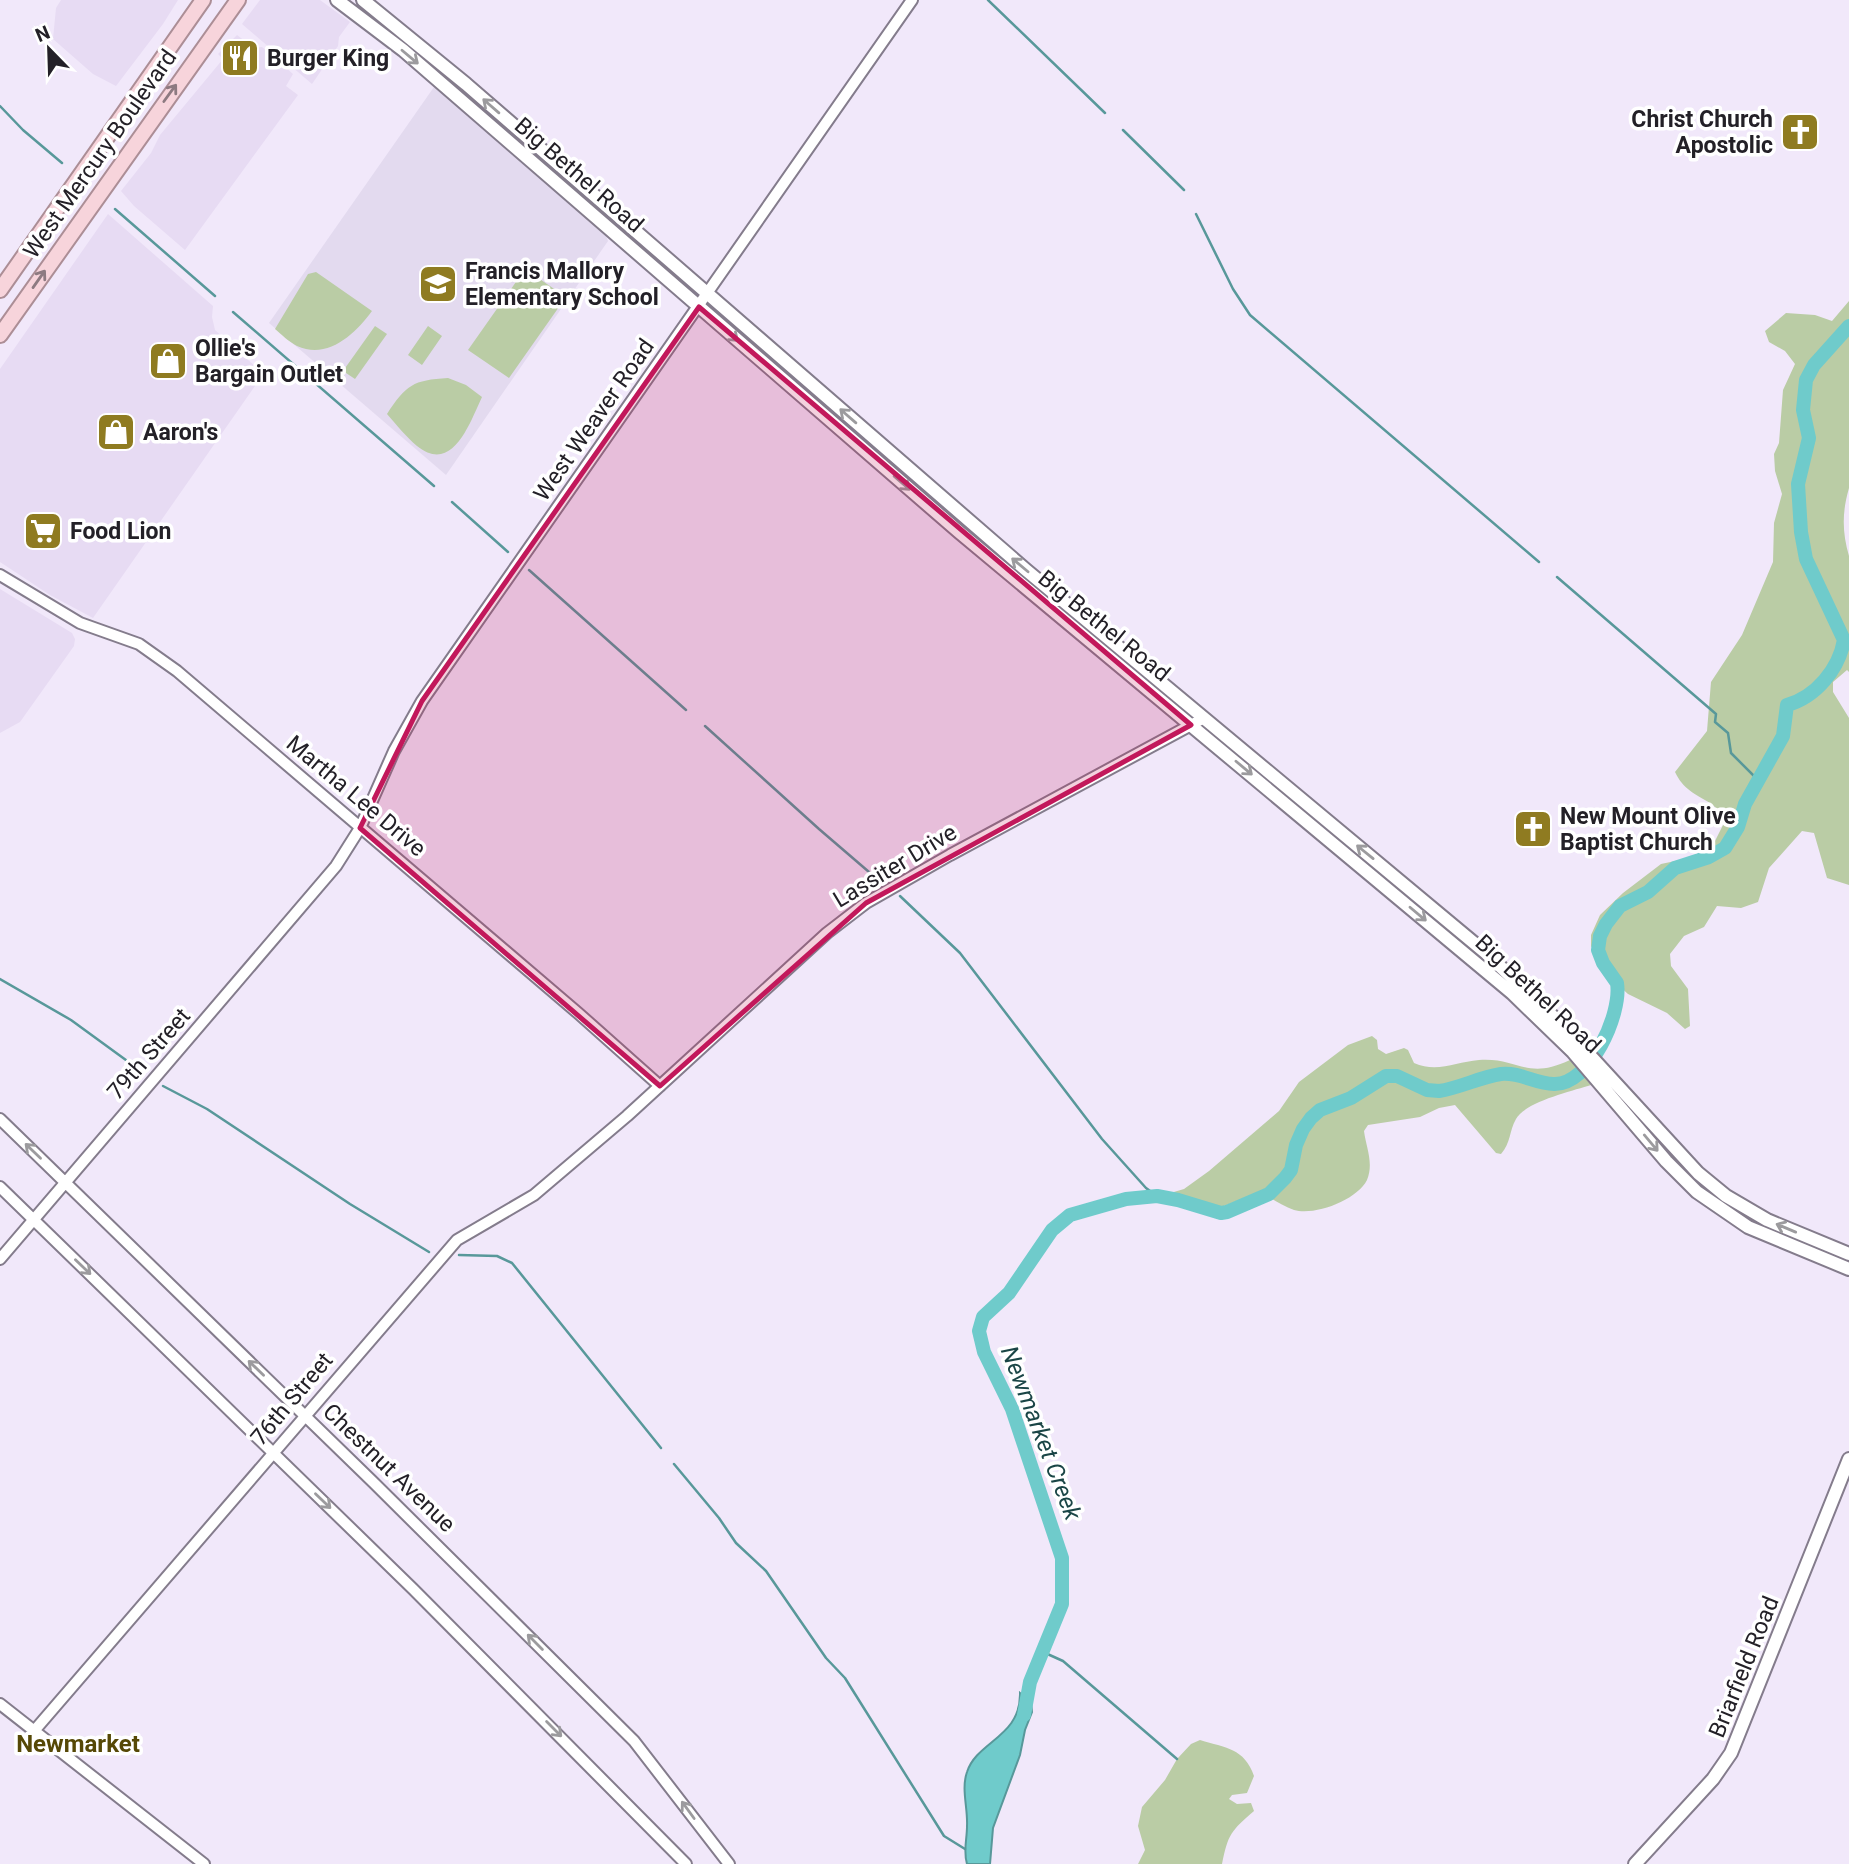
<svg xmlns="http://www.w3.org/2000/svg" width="1849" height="1864" viewBox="0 0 1849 1864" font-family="Roboto,sans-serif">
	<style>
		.built { fill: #e7dbf3 }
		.education { fill: #e3daef }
		.green { fill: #bacca5 }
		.water { fill: #6fcbcb; stroke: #58989a; stroke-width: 2 }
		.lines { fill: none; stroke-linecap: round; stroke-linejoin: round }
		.stream { stroke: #58989a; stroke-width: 2.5 }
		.river { stroke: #6fcbcb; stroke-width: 14 }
		.tertiary-casing { stroke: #847c8c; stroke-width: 14 }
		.secondary-casing { stroke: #847c8c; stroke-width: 16 }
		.trunk-casing { stroke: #ac8e96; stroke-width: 18 }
		.tertiary { stroke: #fff; stroke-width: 10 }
		.secondary { stroke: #fff; stroke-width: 12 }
		.trunk { stroke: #f7d4db; stroke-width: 14 }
		.oneway { stroke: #9c9b9e }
		.oneway2 { stroke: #8d7a81 }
		.marked { fill: #c2185b; fill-opacity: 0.2; stroke: #c2185b; stroke-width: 5; stroke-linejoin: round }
		.labels { text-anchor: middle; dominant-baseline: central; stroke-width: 7; stroke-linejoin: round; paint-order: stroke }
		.poi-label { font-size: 23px; font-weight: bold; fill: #232027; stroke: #fff; text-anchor: start }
		.street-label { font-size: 23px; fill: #232027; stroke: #fff }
		.water-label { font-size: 24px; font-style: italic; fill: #1a4546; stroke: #fff }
		.neighbourhood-label { font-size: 24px; font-weight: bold; fill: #564806; stroke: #fff }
	</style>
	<rect width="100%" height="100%" fill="#f1e8fa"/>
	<path class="built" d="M61,0H178L163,24L116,86L93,74L53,39L56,8Z
		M260,0H320L350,22L339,37L338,46L312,84L242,24Z
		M237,35L254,48L262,47L293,74L286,86L298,95L185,250L134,206L121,191L151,153L160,135L223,59L218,54Z
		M108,214L213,306L212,317L215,330L257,368L262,376L93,618L50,595L0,562V369Z
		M0,589L72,633L75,639L74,646L20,722L0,733Z"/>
	<path class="education" d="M434,87L606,236L608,241L446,475L269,323Z"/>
	<path class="green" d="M525,269L566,297L509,378L468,350Z
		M316,272L372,311C355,334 328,360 297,346C289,342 281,334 275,329L308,274Z
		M1849,301V488C1842,512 1842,532 1849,556V672L1847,670L1833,682V692L1849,718V885L1827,878L1814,833L1802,831L1769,868L1758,902L1741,908L1717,906L1704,927L1684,936L1670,954L1671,966L1688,989L1690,1026L1685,1029L1667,1013L1628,994L1606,974L1591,946V935L1600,915L1623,893L1661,864L1694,857L1712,847L1725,821C1721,816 1716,806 1710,803C1695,794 1683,789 1675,772L1707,731L1711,682L1742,635L1773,562L1774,523L1782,494L1775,471L1774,454L1779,443L1783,390L1795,364L1785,351L1769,342L1765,331L1786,313L1815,315L1832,321Z
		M375,326L387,334L355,379L343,371Z
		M428,326L442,336L422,365L408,355Z
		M448,378L466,385L482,397C470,422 453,475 417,446C406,437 396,424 387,414C406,385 413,380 448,378Z
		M1372,1036L1377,1040L1378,1049L1386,1054L1404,1048L1408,1050L1414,1063C1437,1073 1456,1062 1479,1060C1518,1057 1526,1081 1570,1060L1591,1085C1572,1091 1525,1102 1516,1119C1509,1131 1511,1143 1501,1154L1496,1153L1455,1105L1439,1108L1420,1117L1368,1125L1364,1131C1366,1147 1374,1163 1367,1180C1357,1200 1315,1216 1294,1210C1282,1206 1270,1197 1259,1192L1219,1208L1167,1194L1184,1189L1209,1171L1279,1111L1299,1082L1348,1045Z
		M1200,1740C1226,1748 1244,1748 1254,1776L1247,1793L1232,1795L1229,1799L1237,1804L1251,1803L1254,1811C1231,1831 1228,1834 1222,1864H1138L1145,1850L1138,1826L1142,1807L1165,1780L1177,1759L1191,1744Z"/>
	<path class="water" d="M1020,1693L1031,1702L1032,1712L1025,1730L1020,1755L993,1828L990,1864H967C963,1851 967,1840 967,1826C968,1808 961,1789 967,1772C977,1741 1021,1737 1020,1693Z"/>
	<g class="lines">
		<path class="stream" d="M988,0L1105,113
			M0,106L23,130L62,163
			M1123,130L1184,190
			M115,209L215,296
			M1196,214L1233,289L1250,315L1539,562
			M233,312L434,486
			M452,502L508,552
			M529,570L686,710
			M1557,577L1716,714L1715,722L1728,733L1731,753L1758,780
			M705,726L819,829L876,878
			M900,896L960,953L1102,1139L1146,1188L1157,1196
			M0,979L71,1020L141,1071
			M163,1086L207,1109L350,1204L429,1252
			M459,1255L497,1256L512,1263L661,1448
			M674,1464L719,1518L736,1543L766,1571L826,1658L845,1678L944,1836L965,1849
			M1043,1652L1063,1661L1177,1759"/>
		<path class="river" d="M1024,1715L1030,1682L1062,1604V1558L1012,1409L984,1352L979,1331L983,1317L1009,1293L1052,1230L1070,1215L1126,1199L1157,1196L1178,1200L1221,1213L1227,1212L1269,1194L1285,1178L1291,1170L1296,1145L1303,1129L1311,1118L1320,1110L1351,1098L1386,1076H1397L1427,1090L1439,1091C1460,1088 1480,1077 1501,1074C1521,1072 1535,1084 1554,1084C1590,1085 1622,1014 1617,983L1603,963L1598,950L1600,936L1606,924L1620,906L1648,892L1675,868L1709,857L1725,848L1738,827L1745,804L1783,736L1787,705C1816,697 1839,669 1844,640L1806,559L1801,532L1798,484L1809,438L1803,410L1806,380L1814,365L1849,326"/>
		<defs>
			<path id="tertiary" d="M0,575L80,623L139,644L177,671L578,1013L660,1086
				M0,1119L373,1482L634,1741L729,1864
				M0,1187L413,1589L686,1864
				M0,1259L336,866L360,828L394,751L422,701L912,0
				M0,1704L204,1864
				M34,1731L457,1240L534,1195L627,1116L827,933L866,903L950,855L1204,718"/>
			<path id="secondary" d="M337,0L403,50L959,532L1512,993L1573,1052L1666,1161L1697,1192L1748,1227L1849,1269
				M363,0L466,84L1026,570L1486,953L1562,1025L1698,1173L1726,1196L1767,1220L1849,1254
				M1635,1864L1713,1779L1731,1753L1849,1459"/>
			<path id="trunk" d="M0,290L203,0
				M0,335L238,0"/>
		</defs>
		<use href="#tertiary" class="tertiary-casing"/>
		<use href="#secondary" class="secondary-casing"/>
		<use href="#trunk" class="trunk-casing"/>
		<use href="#tertiary" class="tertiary"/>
		<use href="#secondary" class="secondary"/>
		<use href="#trunk" class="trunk"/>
	</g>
	<defs><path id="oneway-shaft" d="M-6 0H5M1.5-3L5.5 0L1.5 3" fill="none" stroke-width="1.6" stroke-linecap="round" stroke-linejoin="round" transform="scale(1.75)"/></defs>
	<g class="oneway">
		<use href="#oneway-shaft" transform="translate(410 57) rotate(40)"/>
		<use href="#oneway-shaft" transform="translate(491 106) rotate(-139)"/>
		<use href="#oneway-shaft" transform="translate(730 334) rotate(41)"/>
		<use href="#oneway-shaft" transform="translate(848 416) rotate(-139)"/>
		<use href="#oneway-shaft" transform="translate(902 483) rotate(41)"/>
		<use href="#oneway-shaft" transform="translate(1020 565) rotate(-140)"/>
		<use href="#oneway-shaft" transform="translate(1244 768) rotate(40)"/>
		<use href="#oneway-shaft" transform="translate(1365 852) rotate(-141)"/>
		<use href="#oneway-shaft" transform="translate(1418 914) rotate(40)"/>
		<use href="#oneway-shaft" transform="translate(1651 1143) rotate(50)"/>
		<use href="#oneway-shaft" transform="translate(33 1151) rotate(-136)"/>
		<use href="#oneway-shaft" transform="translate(1786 1228) rotate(-157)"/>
		<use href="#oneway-shaft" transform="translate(83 1267) rotate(44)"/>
		<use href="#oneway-shaft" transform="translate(256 1368) rotate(-136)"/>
		<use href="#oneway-shaft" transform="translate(323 1501) rotate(44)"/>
		<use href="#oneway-shaft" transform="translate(535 1642) rotate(-135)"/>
		<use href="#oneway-shaft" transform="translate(554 1729) rotate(45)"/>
		<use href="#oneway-shaft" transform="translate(688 1810) rotate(-126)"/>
	</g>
	<g class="oneway2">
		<use href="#oneway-shaft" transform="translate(170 93) rotate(-54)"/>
		<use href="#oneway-shaft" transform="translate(39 279) rotate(-55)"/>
	</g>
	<path class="marked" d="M699,307L1191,725L866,903L660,1086L360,828L422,701Z"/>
	<defs>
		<symbol id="restaurant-square" viewBox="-11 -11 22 22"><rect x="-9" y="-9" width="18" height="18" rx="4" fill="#8f7b21" stroke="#fff"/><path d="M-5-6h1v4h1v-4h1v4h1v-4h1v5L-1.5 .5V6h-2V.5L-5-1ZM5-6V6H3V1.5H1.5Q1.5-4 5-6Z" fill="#fff"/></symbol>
		<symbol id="church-square" viewBox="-11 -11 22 22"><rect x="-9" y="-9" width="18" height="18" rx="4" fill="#8f7b21" stroke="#fff"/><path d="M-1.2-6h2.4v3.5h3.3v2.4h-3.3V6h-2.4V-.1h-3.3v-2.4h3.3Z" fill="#fff"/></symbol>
		<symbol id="school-square" viewBox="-11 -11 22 22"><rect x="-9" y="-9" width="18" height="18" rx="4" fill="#8f7b21" stroke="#fff"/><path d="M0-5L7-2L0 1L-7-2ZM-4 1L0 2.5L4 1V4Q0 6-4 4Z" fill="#fff"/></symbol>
		<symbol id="shop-square" viewBox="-11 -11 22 22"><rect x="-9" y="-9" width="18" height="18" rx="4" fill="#8f7b21" stroke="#fff"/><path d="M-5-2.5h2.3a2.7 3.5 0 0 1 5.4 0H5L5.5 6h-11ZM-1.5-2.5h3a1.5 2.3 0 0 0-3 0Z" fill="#fff"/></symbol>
		<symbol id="supermarket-square" viewBox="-11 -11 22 22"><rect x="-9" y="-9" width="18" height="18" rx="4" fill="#8f7b21" stroke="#fff"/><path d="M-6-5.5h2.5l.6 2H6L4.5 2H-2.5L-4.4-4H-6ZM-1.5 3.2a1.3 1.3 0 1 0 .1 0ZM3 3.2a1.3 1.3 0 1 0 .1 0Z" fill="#fff"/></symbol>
	</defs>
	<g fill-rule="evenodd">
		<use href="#restaurant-square" x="218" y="36" width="44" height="44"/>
		<use href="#church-square" x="1778" y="110" width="44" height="44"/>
		<use href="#school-square" x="416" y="262" width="44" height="44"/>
		<use href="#shop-square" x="146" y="339" width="44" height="44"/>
		<use href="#shop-square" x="94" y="410" width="44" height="44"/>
		<use href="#supermarket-square" x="21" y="509" width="44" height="44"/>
		<use href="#church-square" x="1511" y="807" width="44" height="44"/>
	</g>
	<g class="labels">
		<g class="poi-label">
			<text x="267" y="58">Burger King</text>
			<text x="1773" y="119" text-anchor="end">Christ Church<tspan x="1773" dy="26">Apostolic</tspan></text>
			<text x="465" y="271">Francis Mallory<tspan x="465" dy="26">Elementary School</tspan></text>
			<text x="195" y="348">Ollie's<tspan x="195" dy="26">Bargain Outlet</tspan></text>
			<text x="143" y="432">Aaron's</text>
			<text x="70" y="531">Food Lion</text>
			<text x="1560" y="816">New Mount Olive<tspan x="1560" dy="26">Baptist Church</tspan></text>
		</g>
		<g class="street-label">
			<text transform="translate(100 154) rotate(-55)">West Mercury Boulevard</text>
			<text transform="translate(579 175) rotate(41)">Big Bethel Road</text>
			<text transform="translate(594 420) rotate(-55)">West Weaver Road</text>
			<text transform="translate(1104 626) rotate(39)">Big Bethel Road</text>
			<text transform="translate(356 796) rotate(40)">Martha Lee Drive</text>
			<text transform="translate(895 866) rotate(-31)">Lassiter Drive</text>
			<text transform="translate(1538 994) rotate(43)">Big Bethel Road</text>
			<text transform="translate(149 1054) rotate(-49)">79th Street</text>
			<text transform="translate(292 1399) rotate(-50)">76th Street</text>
			<text transform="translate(389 1468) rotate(44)">Chestnut Avenue</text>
			<text transform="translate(1744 1667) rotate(-68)">Briarfield Road</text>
		</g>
		<g class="water-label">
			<text transform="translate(1041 1433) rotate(69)">Newmarket Creek</text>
		</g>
		<g class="neighbourhood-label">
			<text x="78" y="1744">Newmarket</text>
		</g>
	</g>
	<g transform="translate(49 49) rotate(337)" stroke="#ffffff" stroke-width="5" paint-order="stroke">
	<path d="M0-5L12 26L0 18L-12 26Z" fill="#232027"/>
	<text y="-10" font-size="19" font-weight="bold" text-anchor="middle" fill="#232027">N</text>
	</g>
</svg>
